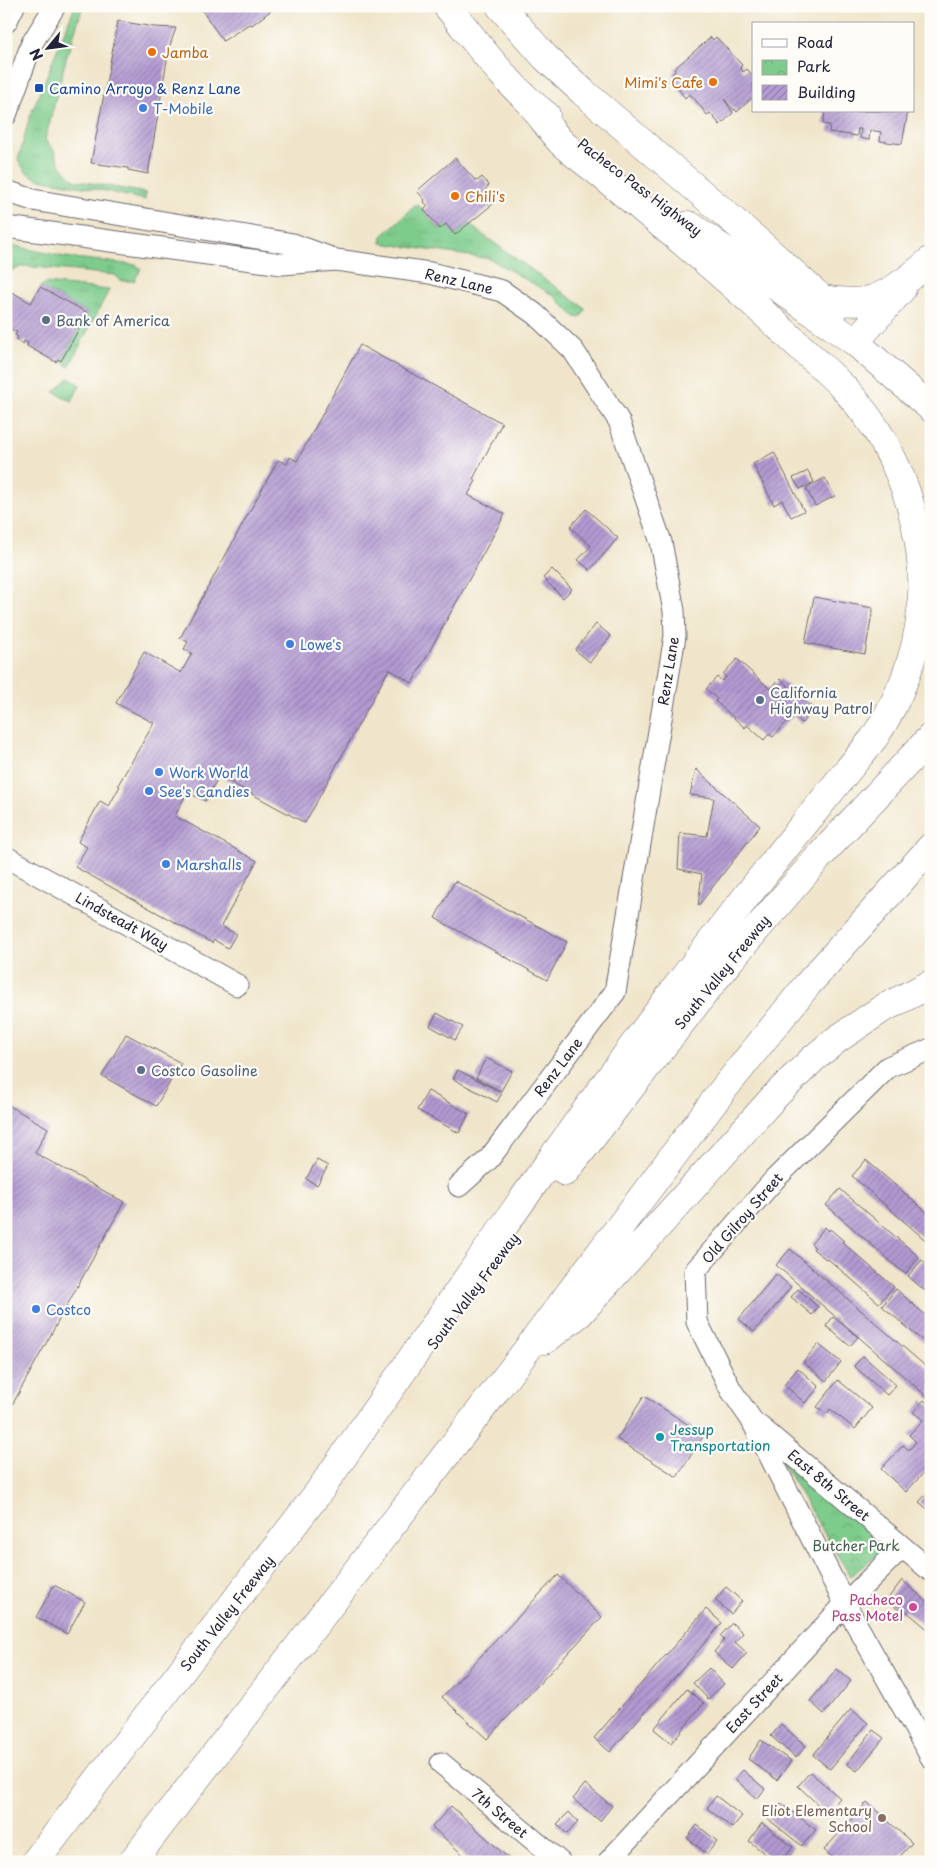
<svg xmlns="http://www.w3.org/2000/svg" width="937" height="1868" viewBox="0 0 937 1868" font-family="'Playpen Sans',sans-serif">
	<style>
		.grass { fill: url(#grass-tufts); stroke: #507764 }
		.park { fill: url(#park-crowns); stroke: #507764 }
		.building { fill: url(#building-hatch) }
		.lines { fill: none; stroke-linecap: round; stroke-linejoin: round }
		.minor-casing { stroke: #6a666d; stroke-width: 23 }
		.highway-casing { stroke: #6a666d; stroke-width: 29 }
		.minor { stroke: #fff; stroke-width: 21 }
		.highway { stroke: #fff; stroke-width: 28 }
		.food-dot { fill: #e8710a; stroke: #fdfcf7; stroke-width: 2 }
		.transit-dot { fill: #1a4fb4; stroke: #fdfcf7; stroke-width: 2 }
		.shop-dot { fill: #3f7fe0; stroke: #fdfcf7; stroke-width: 2 }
		.service-dot { fill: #5c6f8a; stroke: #fdfcf7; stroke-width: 2 }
		.culture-dot { fill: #0f9aa8; stroke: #fdfcf7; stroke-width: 2 }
		.hotel-dot { fill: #d1479c; stroke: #fdfcf7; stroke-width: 2 }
		.education-dot { fill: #8d6e63; stroke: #fdfcf7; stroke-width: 2 }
		.labels { text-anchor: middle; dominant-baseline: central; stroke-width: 4.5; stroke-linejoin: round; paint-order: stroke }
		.food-label { font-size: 14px; fill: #c56008; stroke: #fdfcf7; text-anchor: start }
		.transit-label { font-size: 14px; fill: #164399; stroke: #fdfcf7; text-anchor: start }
		.shop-label { font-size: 14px; fill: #366cbe; stroke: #fdfcf7; text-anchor: start }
		.street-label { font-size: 14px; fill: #22223b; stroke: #fdfcf7 }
		.service-label { font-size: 14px; fill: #4e5e75; stroke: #fdfcf7; text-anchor: start }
		.culture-label { font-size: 14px; fill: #0d838f; stroke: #fdfcf7; text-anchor: start }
		.park-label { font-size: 14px; fill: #425e57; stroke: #fdfcf7 }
		.hotel-label { font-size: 14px; fill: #b23c85; stroke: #fdfcf7; text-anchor: end }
		.education-label { font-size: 14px; fill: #785e54; stroke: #fdfcf7; text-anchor: end }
	</style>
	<defs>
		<pattern id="grass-tufts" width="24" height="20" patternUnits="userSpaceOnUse" patternTransform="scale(1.25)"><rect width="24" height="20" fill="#7ecc8c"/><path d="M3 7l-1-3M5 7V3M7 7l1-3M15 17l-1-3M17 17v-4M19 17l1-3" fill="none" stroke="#6daf7a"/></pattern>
		<pattern id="park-crowns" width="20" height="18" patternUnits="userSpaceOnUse" patternTransform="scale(1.25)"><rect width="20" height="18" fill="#7ecc8c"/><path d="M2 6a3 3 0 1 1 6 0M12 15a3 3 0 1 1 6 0" fill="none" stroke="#6daf7a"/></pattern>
		<pattern id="building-hatch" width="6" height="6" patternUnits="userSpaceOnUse" patternTransform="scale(1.25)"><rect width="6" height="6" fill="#b39ad2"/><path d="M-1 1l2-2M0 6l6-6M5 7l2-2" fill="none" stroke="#917dac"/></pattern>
	</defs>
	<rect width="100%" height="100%" fill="#fdfcf7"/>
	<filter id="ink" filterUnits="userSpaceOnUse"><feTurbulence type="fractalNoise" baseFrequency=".02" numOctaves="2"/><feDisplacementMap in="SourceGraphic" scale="10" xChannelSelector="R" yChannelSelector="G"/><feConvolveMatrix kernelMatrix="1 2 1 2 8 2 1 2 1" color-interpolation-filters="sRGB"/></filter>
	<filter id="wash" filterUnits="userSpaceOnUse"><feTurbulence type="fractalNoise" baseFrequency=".0096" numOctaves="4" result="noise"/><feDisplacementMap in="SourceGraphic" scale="20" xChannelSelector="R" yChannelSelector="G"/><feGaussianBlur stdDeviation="1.12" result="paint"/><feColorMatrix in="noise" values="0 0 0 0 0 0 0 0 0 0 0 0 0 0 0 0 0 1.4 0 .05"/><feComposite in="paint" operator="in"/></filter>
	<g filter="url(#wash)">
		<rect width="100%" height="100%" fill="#f0e5ca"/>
		<path class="grass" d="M75,6H83L66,59L45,140L54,150L60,165L74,180L146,193L145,200L106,191L38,179L26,172L18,160L29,119Z
			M417,204L439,229L446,224L455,235L470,224L479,232L586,309L580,318L575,317L553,295L490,259L381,243L382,236Z
			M6,244L65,257L136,265L141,269L134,281H121L115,275L25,266L12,270L6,281Z
			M46,283L109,290L69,367L61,361L88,313L40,287Z
			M69,378L80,385L72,401L54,392Z"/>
		<path class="park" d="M772,1446L890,1545L850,1576Z"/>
		<g id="blocks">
			<path class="building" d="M199,6H277L252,25L249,24L223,41Z
				M118,21L154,27L176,28L169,48L148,174L128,170V168L91,163Z
				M711,37L713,40L716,37L742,65L740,67L743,72L747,69L753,76V97L737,112L735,109L734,110L724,99L733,113L720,125L710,113L707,115L693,97L689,94L685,98L672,80L675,77L672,74L675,71L674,69Z
				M825,111H908L902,144L880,141L881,132L870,130L869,140L860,138L861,129H858L857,136L829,132L830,125L823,124Z
				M455,158L475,180L477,181L482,177L489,185L484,191L494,203L455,235L446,224L440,229L424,210L428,206L424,202L425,200L417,191Z
				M40,287L88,313L61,361L58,359L56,362L27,346L28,343L24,341L23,344L16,340L18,337L15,335L17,332L6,327V303L12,292L31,303Z
				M360,345L502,423L473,479L476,481L468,495L505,514L412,683L389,669L305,823L219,776L205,801L187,792L175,816L257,861L221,926L236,934L228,948L214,940L212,943L75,867L87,847L78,842L100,801L109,806L120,786L118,785L154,723L116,703L144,652L181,673L192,653L184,649L188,642L180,638L278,460L287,464L290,457L297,461Z
				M774,452L804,511L791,517L782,500L774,505L753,464Z
				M808,471L814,482L800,489L793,478Z
				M825,478L835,496L815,506L806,488Z
				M586,509L618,538L590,570L578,560L591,546L570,527Z
				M552,569L572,589L563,598L543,578Z
				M814,597L873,608L865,654L805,643Z
				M596,624L611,636L590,662L575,650Z
				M737,659L770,689L780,679L814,709L802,723L793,715L773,737L769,734L764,740L747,725L745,728L715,701L717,699L706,689L717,677L722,681L726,677L723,674Z
				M696,769L760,826L698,906L702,874L678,869L680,833L707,836L714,798L690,795Z
				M455,881L567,942L547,980L435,918Z
				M437,1013L463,1027L455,1040L430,1026Z
				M126,1034L181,1063L156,1106L102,1076Z
				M486,1058L512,1071L501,1091L476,1078Z
				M458,1070L502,1093L497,1102L453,1079Z
				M428,1091L469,1114L459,1133L417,1110Z
				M6,1104L48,1128L35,1153L124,1202L6,1416Z
				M317,1160L328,1166L317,1185L306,1179Z
				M866,1160L931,1216V1245L852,1176Z
				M840,1189L919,1257L905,1274L826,1205Z
				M825,1227L829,1231L830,1229L844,1241L842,1242L894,1287L879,1303L828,1259L827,1260L813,1249L815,1247L811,1244Z
				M790,1249L931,1371V1400L776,1265Z
				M922,1260L931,1268V1296L908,1276Z
				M776,1274L791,1287L754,1332L739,1319Z
				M798,1289L818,1307L812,1315L791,1297Z
				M896,1289L931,1320V1348L882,1306Z
				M833,1317L858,1337L850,1346L826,1326Z
				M818,1344L841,1362L826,1381L803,1362Z
				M863,1356L896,1385L887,1395L854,1366Z
				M798,1368L819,1387L805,1403L784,1385Z
				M838,1380L872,1408L855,1429L830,1409L827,1414L817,1407Z
				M644,1396L704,1435L677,1477L617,1439Z
				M924,1400L931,1406V1465L906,1492L881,1469L903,1445L909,1450L916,1442L909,1435L923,1420L913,1412Z
				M931,1489V1512L919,1502Z
				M558,1575L602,1617L487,1739L442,1697Z
				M902,1580L931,1605V1632L905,1610L902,1613L887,1600Z
				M54,1585L85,1602L67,1634L36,1617Z
				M726,1587L742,1601L731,1614L715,1600Z
				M706,1609L722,1623L610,1752L594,1738Z
				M732,1623L743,1633L735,1642L747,1653L733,1669L714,1652L724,1640L720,1636Z
				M709,1668L724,1684L708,1699L693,1683Z
				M837,1669L851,1681L824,1714L810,1701Z
				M687,1689L704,1703L671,1743L654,1729Z
				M851,1709L868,1723L830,1769L813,1755Z
				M781,1724L806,1746L796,1758L771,1736Z
				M873,1730L884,1738L857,1771L847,1764Z
				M761,1740L791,1761L777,1780L748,1759Z
				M743,1770L765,1789L757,1799L735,1779Z
				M810,1772L840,1798L827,1813L798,1786Z
				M585,1784L612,1806L600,1821L573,1799Z
				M716,1796L742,1816L732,1828L707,1808Z
				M867,1802L912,1843L895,1862H838L824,1850Z
				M781,1803L816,1830L802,1846L768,1819Z
				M451,1806L513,1862H471L432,1827Z
				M569,1812L578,1822L567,1834L557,1824Z
				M762,1823L793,1847L782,1862H775L749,1841Z
				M697,1825L717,1841L707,1854L687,1838Z"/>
		</g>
	</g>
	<g filter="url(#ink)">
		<use href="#blocks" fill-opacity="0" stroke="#6a666d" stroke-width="1"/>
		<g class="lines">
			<defs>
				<path id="minor" d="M6,22L14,6
					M6,115L32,43L55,6
					M6,191L33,200L293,244L331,258
					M6,227L282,264L336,260L430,273L502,291L535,314L573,350L619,421L661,542L674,611L675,636L615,992L489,1159L459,1186
					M6,857L237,985
					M931,1049L888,1067L774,1180L695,1271L697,1322L731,1390L751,1419L845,1604L931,1757
					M759,1426L931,1571
					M441,1763L560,1862
					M608,1862L845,1604L902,1547"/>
				<path id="highway" d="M447,6C478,44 507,86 546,115
					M500,6L545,57L583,92L763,246L822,299L832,312
					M689,225L855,342L931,408
					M822,299C837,301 850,303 865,301C887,297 914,275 931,260
					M855,342L902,289
					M565,1172L730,960L818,858L931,737
					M545,1340L579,1314L775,1096L814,1058L836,1040L882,1009L931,984
					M313,1500C437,1323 558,1144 688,972C748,893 811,815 874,738C911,682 929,618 920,551C912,490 885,431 842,386C827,371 811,357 795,342C754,303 712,266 668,230C644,210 621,191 597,171C585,162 573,153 562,143C551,132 542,117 532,105
					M35,1862L324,1485
					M132,1862L520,1359L722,1091L808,984L931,847"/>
			</defs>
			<use href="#minor" class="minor-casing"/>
			<use href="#highway" class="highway-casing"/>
			<use href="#minor" class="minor"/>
			<use href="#highway" class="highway"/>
		</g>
	</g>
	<g class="food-dot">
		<circle cx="152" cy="52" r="5"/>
		<circle cx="713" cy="82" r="5"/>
		<circle cx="455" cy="196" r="5"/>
	</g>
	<rect class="transit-dot" x="34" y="83" width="10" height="10" rx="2.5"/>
	<g class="shop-dot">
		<circle cx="143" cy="108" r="5"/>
		<circle cx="290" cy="644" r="5"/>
		<circle cx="159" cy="772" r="5"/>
		<circle cx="149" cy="791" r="5"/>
		<circle cx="166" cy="864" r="5"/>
		<circle cx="36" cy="1309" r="5"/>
	</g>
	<g class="service-dot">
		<circle cx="46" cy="320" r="5"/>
		<circle cx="760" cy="700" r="5"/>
		<circle cx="141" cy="1070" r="5"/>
	</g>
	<circle class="culture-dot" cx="660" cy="1437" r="5"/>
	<circle class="hotel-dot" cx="913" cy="1607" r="5"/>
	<circle class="education-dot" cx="882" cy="1818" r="5"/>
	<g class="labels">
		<g class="food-label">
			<text x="162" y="52">Jamba</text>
			<text x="703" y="82" text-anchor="end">Mimi's Cafe</text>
			<text x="465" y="196">Chili's</text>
		</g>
		<g class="transit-label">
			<text x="49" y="88">Camino Arroyo &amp; Renz Lane</text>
		</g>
		<g class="shop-label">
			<text x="153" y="108">T-Mobile</text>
			<text x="300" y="644">Lowe's</text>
			<text x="169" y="772">Work World</text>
			<text x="159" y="791">See's Candies</text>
			<text x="176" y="864">Marshalls</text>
			<text x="46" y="1309">Costco</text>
		</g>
		<g class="street-label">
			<text transform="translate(640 187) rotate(37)">Pacheco Pass Highway</text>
			<text transform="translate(459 281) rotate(13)">Renz Lane</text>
			<text transform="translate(668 671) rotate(-81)">Renz Lane</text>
			<text transform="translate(122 921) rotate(29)">Lindsteadt Way</text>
			<text transform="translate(722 972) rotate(-51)">South Valley Freeway</text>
			<text transform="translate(558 1067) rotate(-53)">Renz Lane</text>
			<text transform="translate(742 1218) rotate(-49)">Old Gilroy Street</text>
			<text transform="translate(473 1291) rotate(-53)">South Valley Freeway</text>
			<text transform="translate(829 1485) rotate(40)">East 8th Street</text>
			<text transform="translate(227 1613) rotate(-52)">South Valley Freeway</text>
			<text transform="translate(754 1703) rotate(-47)">East Street</text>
			<text transform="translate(500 1813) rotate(40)">7th Street</text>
		</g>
		<g class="service-label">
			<text x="56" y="320">Bank of America</text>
			<text x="770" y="692">California<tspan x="770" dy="16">Highway Patrol</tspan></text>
			<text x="151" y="1070">Costco Gasoline</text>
		</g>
		<g class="culture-label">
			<text x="670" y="1429">Jessup<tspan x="670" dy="16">Transportation</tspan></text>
		</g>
		<g class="park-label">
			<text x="856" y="1545">Butcher Park</text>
		</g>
		<g class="hotel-label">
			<text x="903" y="1599">Pacheco<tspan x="903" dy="16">Pass Motel</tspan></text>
		</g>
		<g class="education-label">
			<text x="872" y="1810">Eliot Elementary<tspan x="872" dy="16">School</tspan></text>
		</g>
	</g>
	<rect width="937" height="1868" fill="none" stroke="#fdfcf7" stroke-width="25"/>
	<rect x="752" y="22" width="162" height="90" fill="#fdfcf7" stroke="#a5a5ac"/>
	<rect x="762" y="39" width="25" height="8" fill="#ffffff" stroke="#a5a5ac"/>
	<text x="797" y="48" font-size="15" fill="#22223b">Road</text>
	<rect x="762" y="60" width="25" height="15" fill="url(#park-crowns)" stroke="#a5a5ac"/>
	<text x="797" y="72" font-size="15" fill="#22223b">Park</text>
	<rect x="762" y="85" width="25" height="15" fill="url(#building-hatch)" stroke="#a5a5ac"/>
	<text x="797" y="98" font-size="15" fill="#22223b">Building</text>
	<g transform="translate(48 48) rotate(241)" stroke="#fdfcf7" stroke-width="4" paint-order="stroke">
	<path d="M0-4L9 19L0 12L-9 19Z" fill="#22223b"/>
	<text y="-8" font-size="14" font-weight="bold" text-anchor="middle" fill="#22223b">N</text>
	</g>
</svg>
